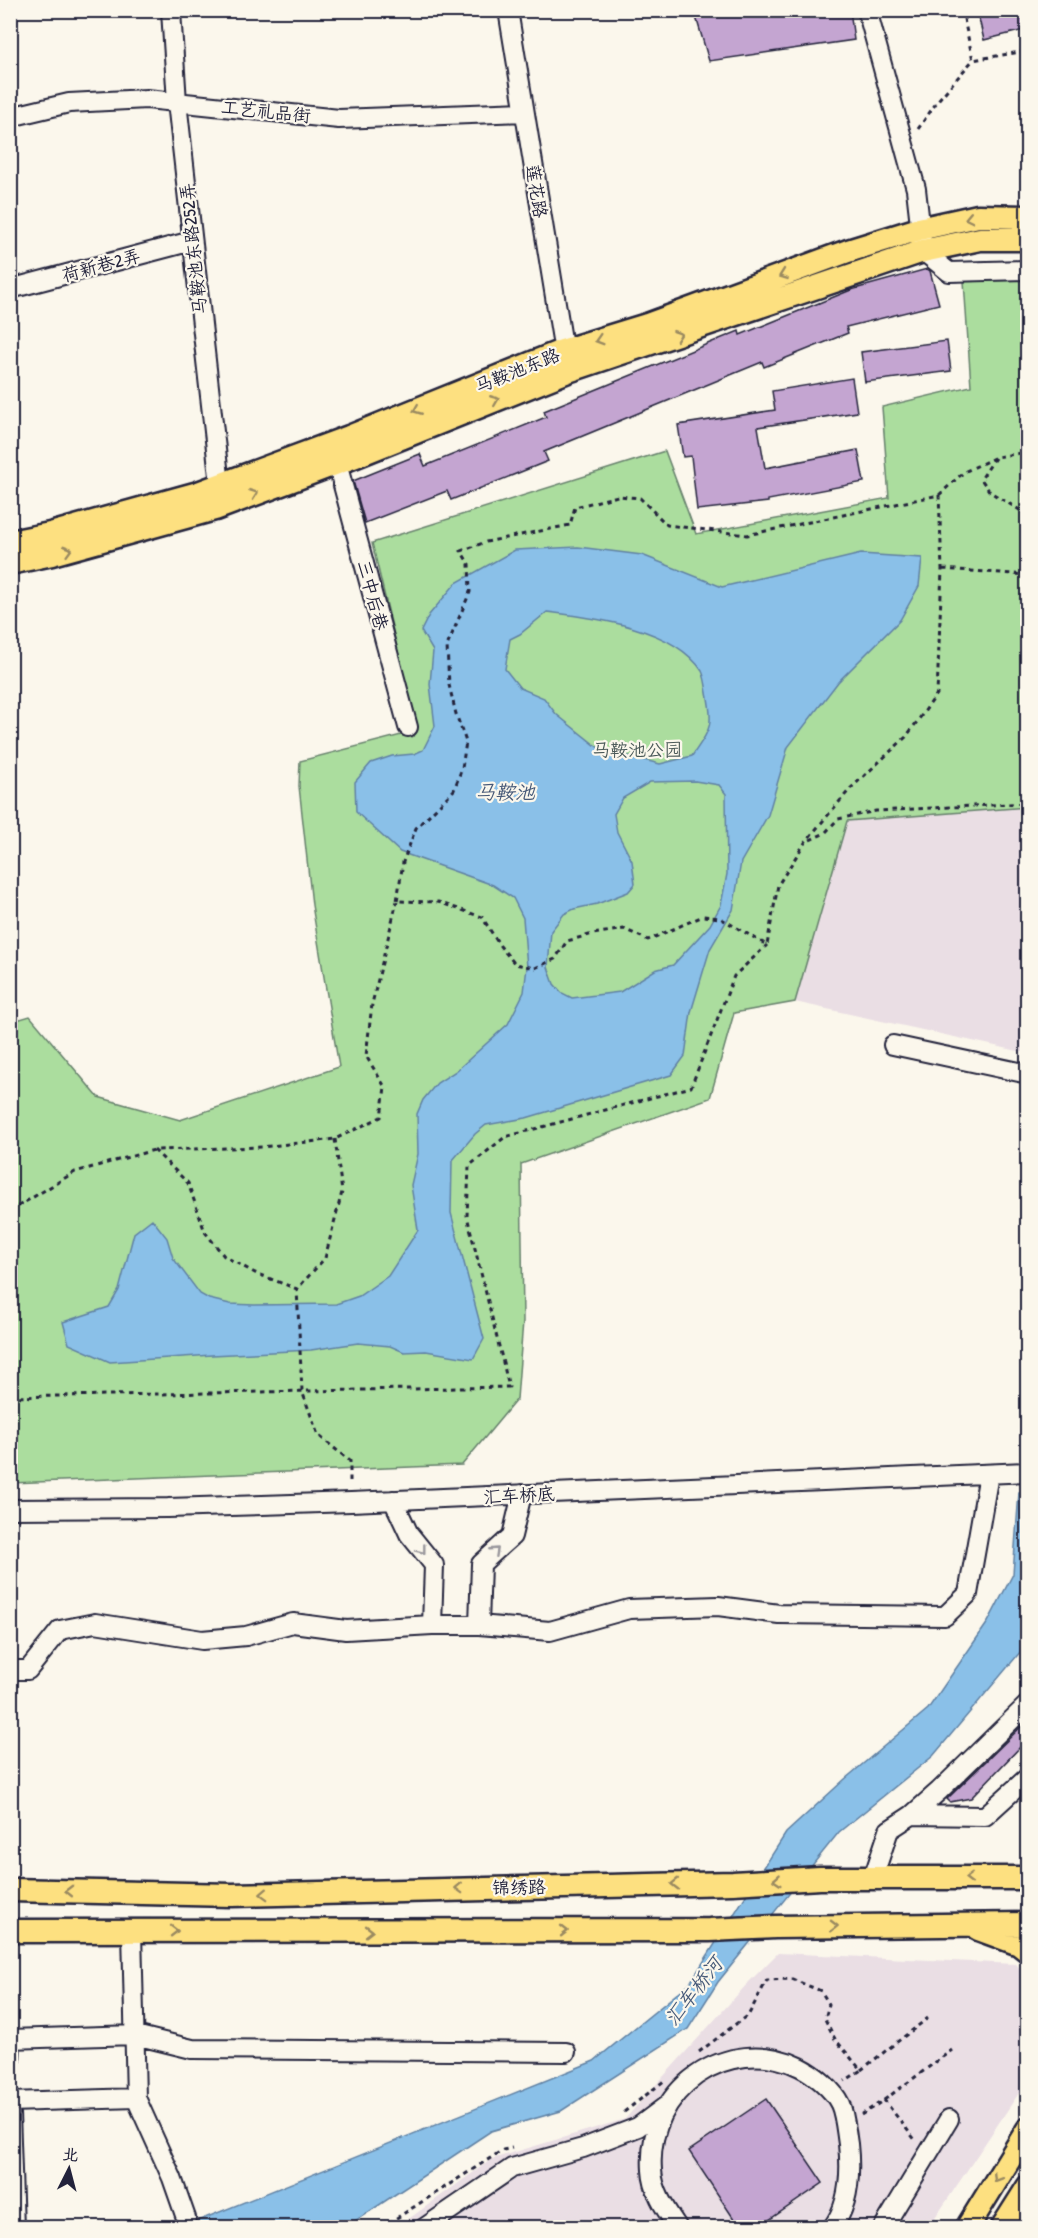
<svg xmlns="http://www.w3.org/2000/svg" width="1038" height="2238" viewBox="0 0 1038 2238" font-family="'Patrick Hand','LXGW WenKai TC',sans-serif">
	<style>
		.built { fill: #eadee4 }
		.green { fill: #abdd9e; stroke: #66806c; stroke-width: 1.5 }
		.water { fill: #8ac0e8; stroke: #6081a3; stroke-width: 1.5; fill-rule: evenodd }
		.building { fill: #c4a5d1; stroke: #22223b; stroke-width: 1.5 }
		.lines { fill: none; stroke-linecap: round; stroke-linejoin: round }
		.minor-casing { stroke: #22223b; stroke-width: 22 }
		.major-casing { stroke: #22223b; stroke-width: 27 }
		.path { stroke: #22223b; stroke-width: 3; stroke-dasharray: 4.5 4.5; stroke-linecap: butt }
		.minor { stroke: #fbf7ec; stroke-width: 18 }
		.major { stroke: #fde080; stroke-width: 22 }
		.oneway { stroke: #9a8a61 }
		.oneway2 { stroke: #99979c }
		.labels { text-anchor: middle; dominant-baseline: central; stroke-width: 4.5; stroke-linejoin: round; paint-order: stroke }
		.street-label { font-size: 18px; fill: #22223b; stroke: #fbf7ec }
		.park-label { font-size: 18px; fill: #4b5a59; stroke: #fbf7ec }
		.water-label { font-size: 20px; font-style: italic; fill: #465978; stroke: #fbf7ec }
	</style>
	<rect width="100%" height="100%" fill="#fbf7ec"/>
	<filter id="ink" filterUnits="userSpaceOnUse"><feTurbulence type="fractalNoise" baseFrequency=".0167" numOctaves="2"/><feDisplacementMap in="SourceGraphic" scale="12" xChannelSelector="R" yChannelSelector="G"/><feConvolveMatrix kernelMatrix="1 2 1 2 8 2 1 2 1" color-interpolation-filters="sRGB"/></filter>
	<g filter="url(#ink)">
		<path class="built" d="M1027,807V1053L795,1002L846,821Z
			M778,1953L1016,1964L1027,1977V2081L929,2227L396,2228L492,2159L625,2119L748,1983Z"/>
		<path class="green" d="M1027,280V807L847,821L795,1002L734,1013L710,1098L521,1164L523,1321L517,1399L462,1465L11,1483L10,1022L30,1016L98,1097L180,1120L339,1067L312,905L299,786L300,761L417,731L372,543L665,451L696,534L889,498L882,407L971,386L964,281Z"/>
		<path class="water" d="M578,547L642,555L722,587L861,554L922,558L919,586L900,620L838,682L788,747L768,815L741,862L733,910L710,949L691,1012L685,1056L671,1075L526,1118L486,1125L475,1134L452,1161L451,1213L484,1339L473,1359L426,1351L404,1352L390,1346L358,1343L311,1350L212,1355L110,1362L69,1344L63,1322L109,1307L119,1290L134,1233L152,1219L167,1238L173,1258L200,1294L209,1299L230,1304L254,1305L336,1304L359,1296L388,1276L418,1230L411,1185L418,1154L417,1114L423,1100L437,1083L456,1071L508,1024L524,992L527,967L523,918L513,898L493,885L400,852L356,812L355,782L371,763L392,756L414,754L423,750L435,726L430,684L433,651L421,631L429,615L456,583L515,550ZM547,612C595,618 673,627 702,671C705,677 706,686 707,693C714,727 710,729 692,756L660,764L600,749L556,714L544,698L520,688L505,669L510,639L520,634ZM695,781L719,785L726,794L727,874L721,905L710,925L673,965L655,970L620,992L572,998L562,993L554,984L548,967L551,931L564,914L574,909L597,904L628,892L635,884L632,861L617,832L614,814L623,798L650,782Z
			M1019,1492H1027V1644L933,1756L839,1832L718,1982L688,2029L561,2111L491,2131L346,2227L180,2228L594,2061L690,1983L786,1833L845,1779L928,1709L988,1622L1013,1574Z"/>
		<path class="building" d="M694,10H850L854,40L709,61Z
			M977,10H1028V29L984,40Z
			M927,269L930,271L939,304L846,327L848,333L764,367L762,362L544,452L548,461L451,500L447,491L365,523L353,481L420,454L425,466L546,417L544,411L739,331L740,335L851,290Z
			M947,341L951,371L865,382L861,352Z
			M852,378L857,412L758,427L765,468L858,450L864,482L768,500V502L697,510L691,456L683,457L678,425L775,410L772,391Z
			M1028,1720V1739L971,1798L950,1802L947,1799Z
			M766,2099L823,2183L757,2228H740L689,2151Z"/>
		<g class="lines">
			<defs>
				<path id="minor" d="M508,10L566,364
					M867,10L916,189L923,251L949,272L1026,270
					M171,11L177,102L220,485
					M10,117L69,103L147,99L339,119L524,112
					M10,289L192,241
					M337,463L408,727
					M893,1045L1028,1074
					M393,1500L409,1534L434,1565L432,1625
					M10,1509L168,1508L351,1502L1028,1472
					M479,1625L481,1564L512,1536L522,1494
					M10,1670H28L60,1630L95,1623L202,1640L246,1636L293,1623L346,1630L432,1625H479L550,1631L629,1609L718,1606L779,1614L945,1616L968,1594L989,1474
					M912,1815L939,1791L1028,1704
					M873,1878L889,1830L912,1815L985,1816L1028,1777
					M132,1931L136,2098L172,2178L186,2218
					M10,2039L135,2035L192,2049L566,2052
					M10,2061L11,2039
					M10,2102L136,2098
					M10,2113L14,2228
					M424,2228L512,2168L583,2148L638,2127L666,2106
					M678,2228C666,2210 653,2192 652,2170C646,2090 727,2032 800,2067C814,2074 833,2089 840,2104C845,2115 846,2132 848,2144C851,2172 850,2204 832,2228
					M883,2228L949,2119"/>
				<path id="major" d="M10,542L50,534L198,493L349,437L562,351L647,325L848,251L919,229L978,216L1028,217
					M10,563L52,554L215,509L356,456L568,371L923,251L980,239H1028
					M10,1890L232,1895L733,1883L820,1878H1028
					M978,1929L1019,1944L1028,1951
					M10,1931L709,1930L775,1927L1028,1924
					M967,2228L1028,2129
					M1002,2228L1028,2187"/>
			</defs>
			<use href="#minor" class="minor-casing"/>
			<use href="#major" class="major-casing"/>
			<path class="path" d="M962,10L973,60L1026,51L1028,53
				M918,129L939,99L973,60
				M1027,287L1028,309
				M995,458L981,479L990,492L1028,515
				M939,495L942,569L937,694L906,737L851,788L806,841L778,885L767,945L720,918L703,916L648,940L624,929L593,934L567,941L555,959L535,968L515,964L500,946L482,917L438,902L397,901L403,862L416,828L454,790L462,768L466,742L456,714L449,685L447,646L470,592L469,564L461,551L486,542L570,525L575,507L618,496L640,498L667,525L747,535L939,495L964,472L996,457L1028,452
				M943,569L1028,575
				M1021,574L1028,568
				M810,840L825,833L838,819L876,811L1028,803
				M335,1139L342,1192L325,1258L297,1289L302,1391L318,1435L350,1461V1485
				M154,1150L188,1183L205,1232L224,1256L255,1273L297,1289
				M10,1211L75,1172L154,1150L262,1147L335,1139L381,1117L385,1087L366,1056L372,1004L397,901
				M10,1397L509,1387L467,1216L469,1166L505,1137L691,1087L734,976L767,945
				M699,2052L749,2014L767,1980L792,1979L821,1991L829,2004L825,2019L835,2039L861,2070L845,2081
				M861,2070L928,2018
				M884,2100L952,2050
				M624,2112L664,2081
				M861,2115L884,2100L916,2141
				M381,2228L503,2150L512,2148"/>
			<use href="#minor" class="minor"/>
			<use href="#major" class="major"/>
		</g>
		<defs><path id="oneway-chevron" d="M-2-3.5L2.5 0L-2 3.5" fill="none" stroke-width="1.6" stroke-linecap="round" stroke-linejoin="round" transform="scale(1.5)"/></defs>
		<g class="oneway">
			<use href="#oneway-chevron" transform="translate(969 218) rotate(168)"/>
			<use href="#oneway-chevron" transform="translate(783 275) rotate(160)"/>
			<use href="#oneway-chevron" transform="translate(678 335) rotate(-19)"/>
			<use href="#oneway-chevron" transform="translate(599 340) rotate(163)"/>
			<use href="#oneway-chevron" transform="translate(495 400) rotate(-22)"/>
			<use href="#oneway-chevron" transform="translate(417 410) rotate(158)"/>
			<use href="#oneway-chevron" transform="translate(254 494) rotate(-20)"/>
			<use href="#oneway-chevron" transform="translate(68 550) rotate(-16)"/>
			<use href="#oneway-chevron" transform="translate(969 1878) rotate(-180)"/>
			<use href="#oneway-chevron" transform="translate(777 1880) rotate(176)"/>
			<use href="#oneway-chevron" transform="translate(675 1884) rotate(179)"/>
			<use href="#oneway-chevron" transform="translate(459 1888) rotate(178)"/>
			<use href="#oneway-chevron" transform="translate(69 1891) rotate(-179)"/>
			<use href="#oneway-chevron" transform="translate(264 1894) rotate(178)"/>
			<use href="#oneway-chevron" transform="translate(834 1926) rotate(-1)"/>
			<use href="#oneway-chevron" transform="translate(174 1931)"/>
			<use href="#oneway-chevron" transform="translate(369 1931)"/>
			<use href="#oneway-chevron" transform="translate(564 1931)"/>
			<use href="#oneway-chevron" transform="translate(997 2178) rotate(122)"/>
		</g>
		<g class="oneway2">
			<use href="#oneway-chevron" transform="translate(422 1550) rotate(52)"/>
			<use href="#oneway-chevron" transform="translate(495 1551) rotate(-43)"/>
		</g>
	</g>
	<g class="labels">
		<g class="street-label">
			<text transform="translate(266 111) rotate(6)">工艺礼品街</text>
			<text transform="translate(537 191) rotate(81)">莲花路</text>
			<text transform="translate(193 249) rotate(-96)">马鞍池东路252弄</text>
			<text transform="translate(101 265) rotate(-15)">荷新巷2弄</text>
			<text transform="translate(517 370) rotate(-22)">马鞍池东路</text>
			<text transform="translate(373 595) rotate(75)">三中后巷</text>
			<text transform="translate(519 1495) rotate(-3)">汇车桥底</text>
			<text transform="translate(519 1887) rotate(-1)">锦绣路</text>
		</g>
		<g class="park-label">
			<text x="637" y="749">马鞍池公园</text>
		</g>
		<g class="water-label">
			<text x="505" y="791">马鞍池</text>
			<text transform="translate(693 1991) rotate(-52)">汇车桥河</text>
		</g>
	</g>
	<rect width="1038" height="2238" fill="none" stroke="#fbf7ec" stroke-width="36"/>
	<rect x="18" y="18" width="1002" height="2202" fill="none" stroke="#22223b" stroke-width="2" filter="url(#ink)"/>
	<g transform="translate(69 2169) rotate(6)" stroke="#fbf7ec" stroke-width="4.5" paint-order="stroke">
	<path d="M0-4.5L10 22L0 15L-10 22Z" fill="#22223b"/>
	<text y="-9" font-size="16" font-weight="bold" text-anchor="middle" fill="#22223b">北</text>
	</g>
</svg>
